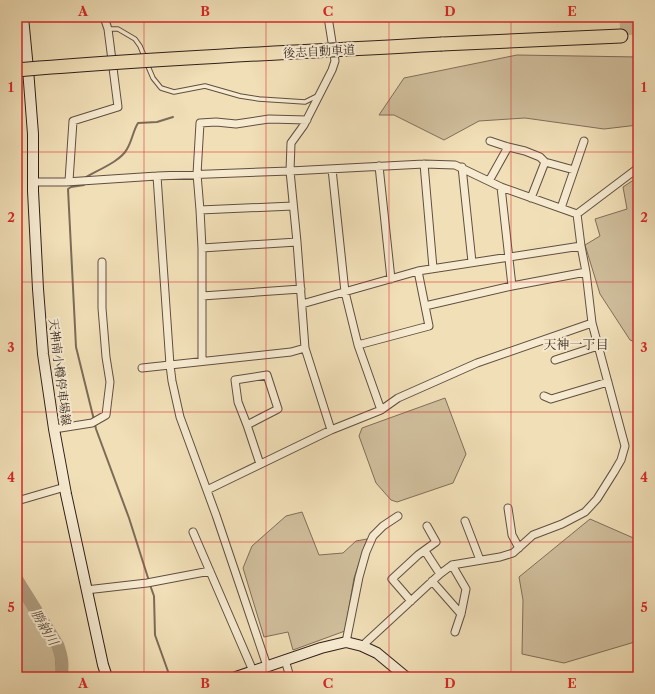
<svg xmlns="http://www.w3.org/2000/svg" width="655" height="694" viewBox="0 0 655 694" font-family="'Libre Caslon Text','Noto Serif JP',serif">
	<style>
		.green { fill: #d0be9c; stroke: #806e5a }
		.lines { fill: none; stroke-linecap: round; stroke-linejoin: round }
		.stream { stroke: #7c6b57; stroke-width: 2 }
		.river { stroke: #af9e81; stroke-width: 13 }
		.highway-tunnel { stroke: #cab997; stroke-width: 13; stroke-dasharray: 13 6; stroke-linecap: butt }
		.lane-casing { stroke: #604f40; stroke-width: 5.5 }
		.street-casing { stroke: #604f40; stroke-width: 9 }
		.secondary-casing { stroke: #301f19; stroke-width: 12 }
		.highway-casing { stroke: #301f19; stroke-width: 15 }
		.lane { stroke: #f6ead0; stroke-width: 3.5 }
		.street { stroke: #f6ead0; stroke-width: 7 }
		.secondary { stroke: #f6ead0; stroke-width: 10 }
		.highway { stroke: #f1dfb7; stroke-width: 13 }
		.highway-bridge-casing { stroke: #301f19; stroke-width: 15; stroke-linecap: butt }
		.highway-bridge { stroke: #f1dfb7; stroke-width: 13 }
		.grid { fill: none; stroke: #d62828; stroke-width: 1; stroke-opacity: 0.55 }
		.labels { text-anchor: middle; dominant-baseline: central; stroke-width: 4; stroke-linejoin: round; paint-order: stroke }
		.street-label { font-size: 12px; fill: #301f19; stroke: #f6ead0 }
		.neighbourhood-label { font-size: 13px; fill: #301f19; stroke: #f6ead0 }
		.water-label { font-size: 13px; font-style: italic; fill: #5c4b3d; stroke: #f6ead0 }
		.neatline { fill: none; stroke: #d62828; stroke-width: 1.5 }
		.grid-label { font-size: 13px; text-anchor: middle; font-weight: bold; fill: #d62828 }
	</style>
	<rect width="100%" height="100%" fill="#f1dfb7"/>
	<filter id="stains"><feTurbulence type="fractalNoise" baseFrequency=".005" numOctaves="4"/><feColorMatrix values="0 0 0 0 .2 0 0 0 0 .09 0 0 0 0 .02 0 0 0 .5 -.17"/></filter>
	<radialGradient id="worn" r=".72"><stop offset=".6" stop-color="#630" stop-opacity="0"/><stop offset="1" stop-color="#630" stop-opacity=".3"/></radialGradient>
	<path class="green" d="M517,55L638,57V125L604,129L525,118L479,121L444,140L394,115H379L404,78Z
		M638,177V343L630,340L600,294L585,245L600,236L595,219L627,209L623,187Z
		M445,398L466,454L453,483L397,502L391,500L376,483L359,436L362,428Z
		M302,512L319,555L343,553L356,541L367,539L354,578L345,631L293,650L288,632L264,637L243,568L252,546L286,516Z
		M590,519L638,540V641L564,663L522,654L523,600L519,577Z
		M17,584L32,606L55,652L57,677H17Z"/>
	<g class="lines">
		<path class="stream" d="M86,177C98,170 121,161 127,149C132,141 133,131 138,123L157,122L173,117
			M84,185L71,187L68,189L76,347L94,420
			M95,424L96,429L129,518L149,581
			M150,585L154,596L155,635L170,677"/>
		<path class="river" d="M17,580L58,646C62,658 63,664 61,677"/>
		<path class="highway-tunnel" d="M620,29L638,28"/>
		<defs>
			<path id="lane" d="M108,29H118L135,39L140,46L145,58
				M147,64L153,78L161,88L174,92L205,86L240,96L259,99L305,102L317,96"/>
			<path id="street" d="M328,17L335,61L332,70L304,125L291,143L290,171L297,242L305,348L331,430
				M490,141L508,147L525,151L540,157L545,162L574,170
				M424,164L433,268
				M379,166L391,279
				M462,167L472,262
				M332,169L345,292L358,345L381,410
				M157,176L170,365L172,381L180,417L216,515L267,666
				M69,181L73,121L118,107L108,29L104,17
				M489,181L508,147
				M34,182H66L157,176L290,171L424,164L455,165L501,187L577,214
				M501,187L512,286
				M531,198L545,162
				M561,208L584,141
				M200,210L293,206
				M577,214L638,168
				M202,248L297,242
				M202,296L301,289
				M302,304L418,271L581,246
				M425,306L512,286L586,272
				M358,345L429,326L418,271
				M555,360L598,346
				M202,361V248L200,210L197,174L200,123L216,122L236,124L269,119L307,120
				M142,368L291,352L305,348
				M544,396L551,399L608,382
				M247,425L278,409L267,375L235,380L238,402L247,425L260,464
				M54,429L92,423L106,415L110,382L106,357L102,308V262
				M207,490L331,430L381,410L398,398L477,363L592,323
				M17,501L65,487
				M508,508L512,535L519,548
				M465,521L480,560
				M193,532L253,671
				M425,551L440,574
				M452,565L466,589L461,614L455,632
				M432,581L461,614
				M86,590L147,583L210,571
				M411,601L392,579L418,555L436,542L427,526
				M346,642L359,577L366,552L373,536L383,526L398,516
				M362,646L440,574L452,565L500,557L513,553L533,535L562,524L585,512L597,499L614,472L621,460L625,446L592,323L586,272L581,246L577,214
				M285,660L290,677
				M498,677H499"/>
			<path id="secondary" d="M23,17L28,69L33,134V191L38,289L43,354L54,429L66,494L103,665L107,677
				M236,677L321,648L346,642L362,646L377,653L406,677"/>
			<path id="highway" d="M442,44L621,36"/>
		</defs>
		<use href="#lane" class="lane-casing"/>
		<use href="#street" class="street-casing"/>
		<use href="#secondary" class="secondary-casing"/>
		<use href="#highway" class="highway-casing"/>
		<use href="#lane" class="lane"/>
		<use href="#street" class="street"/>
		<use href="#secondary" class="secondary"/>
		<use href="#highway" class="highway"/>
		<defs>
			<path id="highway-bridge" d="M17,70C158,58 300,52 442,44"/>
		</defs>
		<use href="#highway-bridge" class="highway-bridge-casing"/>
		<use href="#highway-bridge" class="highway-bridge"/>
	</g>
	<path class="grid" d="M144,17V677M266,17V677M389,17V677M511,17V677M17,152H638M17,282H638M17,412H638M17,542H638"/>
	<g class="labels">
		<g class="street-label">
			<text transform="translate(319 51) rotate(-3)">後志自動車道</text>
			<text transform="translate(60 372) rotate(83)">天神南小樽停車場線</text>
		</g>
		<g class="neighbourhood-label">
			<text x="576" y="344">天神一丁目</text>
		</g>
		<g class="water-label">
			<text transform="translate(45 627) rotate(59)">勝納川</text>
		</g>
	</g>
	<rect width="655" height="694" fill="none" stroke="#f1dfb7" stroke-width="44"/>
	<rect x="22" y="22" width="611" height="650" class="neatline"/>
	<g class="grid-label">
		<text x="83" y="16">A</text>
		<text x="205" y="16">B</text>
		<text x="328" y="16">C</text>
		<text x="450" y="16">D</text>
		<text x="572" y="16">E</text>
		<text x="11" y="92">1</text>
		<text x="644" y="92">1</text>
		<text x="11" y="222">2</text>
		<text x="644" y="222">2</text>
		<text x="11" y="352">3</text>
		<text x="644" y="352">3</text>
		<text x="11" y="482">4</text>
		<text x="644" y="482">4</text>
		<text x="11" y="612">5</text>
		<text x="644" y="612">5</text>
		<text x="83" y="688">A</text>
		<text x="205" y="688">B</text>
		<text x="328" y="688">C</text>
		<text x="450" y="688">D</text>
		<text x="572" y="688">E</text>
	</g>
	<rect width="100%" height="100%" filter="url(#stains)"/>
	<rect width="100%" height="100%" fill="url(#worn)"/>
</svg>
